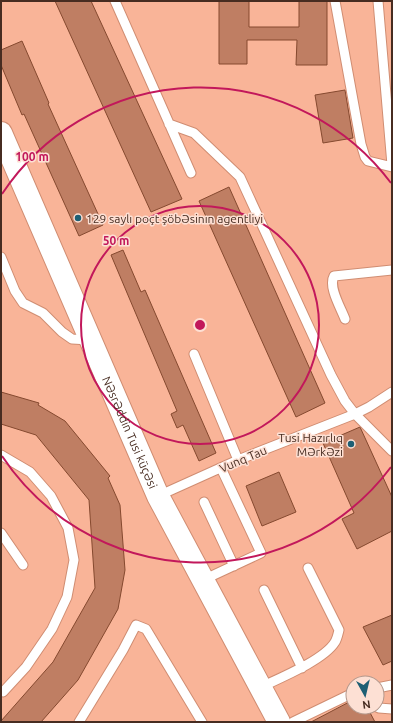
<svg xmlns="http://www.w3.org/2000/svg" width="393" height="723" viewBox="0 0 393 723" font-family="Ubuntu,sans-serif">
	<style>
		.building { fill: #bf7e63; stroke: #85492f }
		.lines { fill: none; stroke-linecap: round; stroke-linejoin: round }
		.service-casing { stroke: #d08d72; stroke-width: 11 }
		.secondary-casing { stroke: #d08d72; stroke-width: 24 }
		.service { stroke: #fff; stroke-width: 9 }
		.secondary { stroke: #fff; stroke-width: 22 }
		.ring { fill: none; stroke: #c2185b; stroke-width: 2 }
		.poi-dot { fill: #1e5f74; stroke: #fde0d4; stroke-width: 1.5 }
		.labels { text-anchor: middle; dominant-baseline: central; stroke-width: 3; stroke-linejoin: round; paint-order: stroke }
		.poi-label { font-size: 12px; fill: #472c21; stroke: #fde0d4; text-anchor: start }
		.street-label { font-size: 12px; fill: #472c21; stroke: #fde0d4 }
		.centre { fill: #c2185b; stroke: #fde0d4; stroke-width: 2 }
		.ring-label { font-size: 12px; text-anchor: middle; font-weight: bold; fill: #c2185b; stroke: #fde0d4; stroke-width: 3; stroke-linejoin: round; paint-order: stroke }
	</style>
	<rect width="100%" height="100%" fill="#f9b498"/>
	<path class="building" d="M55,1H91L182,199L151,212Z
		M219,1H249V27H299V1H327V65H296L297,40H247V64H219Z
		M22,41L49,103L48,104L103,225L79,236L24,114L22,115L1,65V50Z
		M345,90L353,138L323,143L315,95Z
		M229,187L325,403L296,417L199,201Z
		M123,250L141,292L145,290L216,453L199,461L183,425L177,428L171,414L177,411L111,255Z
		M1,392L39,403L38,405L65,421L110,476L108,478L120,505L125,570L118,609L78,680L41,722H1V721L53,662L95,588L89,500L36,435L1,424Z
		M360,427L392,497V531L357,549L342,519L354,513L323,443Z
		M279,472L296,512L262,526L246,486Z
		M392,615V661L383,665L363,627Z
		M353,700V707H367L375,722H311Z"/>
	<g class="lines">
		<defs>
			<path id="service" d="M115,1L191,173
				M335,1L361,144L365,157L368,161L392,167
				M378,1L392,165
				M169,124L194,133L240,177L331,375L345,401L355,414L392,451
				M1,257L15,291L23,303L43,313L62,332L72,339L89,340
				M345,319C341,308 328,287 334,276L392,270
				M194,354L238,460
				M1,455L30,472L51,496L68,528L74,560L67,597L52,629L26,667L3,692
				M158,496L238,460L355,414L369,407L392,392
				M204,502L234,566
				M1,533L23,565
				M203,580L261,553L221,468
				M264,590L302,668
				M261,687C280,678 324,660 335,642C337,639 338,634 339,630L308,568
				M377,688L392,685
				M377,707L379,708L392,709
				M79,722L123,650L136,625L146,629L202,722
				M293,722L353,693"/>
			<g id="secondary">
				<path id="s1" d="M1,133L158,496L279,722"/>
			</g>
		</defs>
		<use href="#service" class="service-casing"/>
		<use href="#secondary" class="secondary-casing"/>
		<use href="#service" class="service"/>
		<use href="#secondary" class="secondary"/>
	</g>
	<g class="ring">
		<circle cx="200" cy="325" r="119"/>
		<path d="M391 467A238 238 0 0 1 2 456M2 194A238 238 0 0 1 391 183"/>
	</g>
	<g class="poi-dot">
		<circle cx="78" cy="218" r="4"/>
		<circle cx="351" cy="444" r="4"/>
	</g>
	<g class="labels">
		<g class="poi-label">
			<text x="86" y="218">129 saylı poçt şöbəsinın agentliyi</text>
			<text x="343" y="437" text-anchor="end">Tusi Hazırlıq<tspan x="343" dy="14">Mərkəzi</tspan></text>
		</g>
		<g class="street-label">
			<text stroke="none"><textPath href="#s1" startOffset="326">Nəsrəddin Tusi küçəsi</textPath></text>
			<text transform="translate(243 459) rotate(-23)">Vunq Tau</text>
		</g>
	</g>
	<circle cx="200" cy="325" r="6" class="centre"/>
	<g class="ring-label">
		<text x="32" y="161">100 m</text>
		<text x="116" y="245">50 m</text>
	</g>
	<rect width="393" height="723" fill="none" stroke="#472c21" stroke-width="4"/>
	<g transform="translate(365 695) rotate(172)"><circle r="19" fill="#fde0d4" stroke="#b4988c"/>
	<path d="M0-3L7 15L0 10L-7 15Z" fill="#1e5f74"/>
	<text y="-6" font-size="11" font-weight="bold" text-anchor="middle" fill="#472c21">N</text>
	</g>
</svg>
